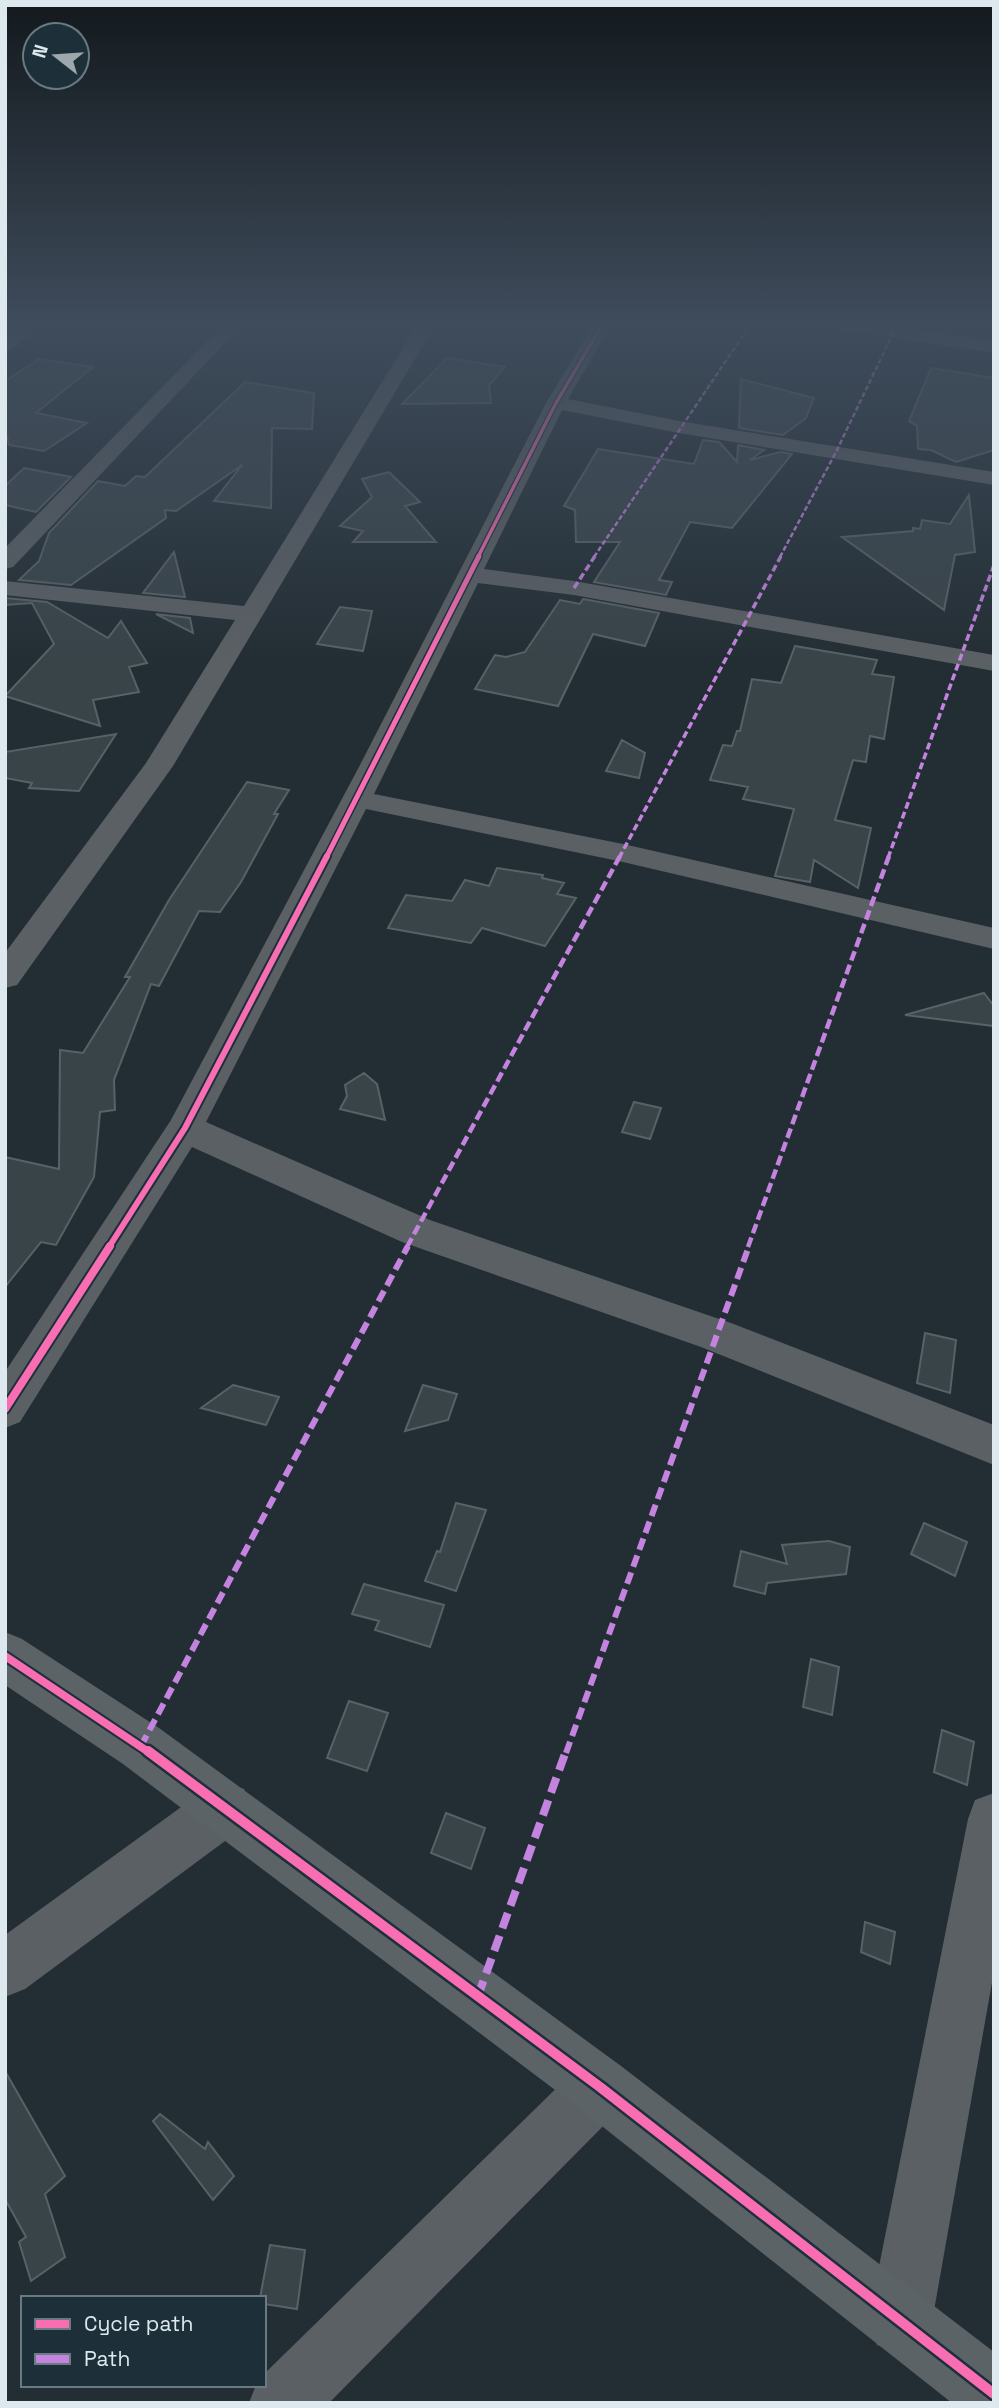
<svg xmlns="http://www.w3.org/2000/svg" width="999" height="2408" viewBox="0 0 999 2408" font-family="'Space Grotesk',sans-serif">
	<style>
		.building { fill: #394449; stroke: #586166; stroke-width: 2 }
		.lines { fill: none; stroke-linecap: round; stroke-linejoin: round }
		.street { fill: #5b6064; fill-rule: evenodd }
		.secondary { fill: #5b6367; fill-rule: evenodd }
		.quiet-far4 { stroke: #c483df; stroke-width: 2.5; stroke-dasharray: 5 2.5; stroke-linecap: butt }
		.quiet-far3 { stroke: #c483df; stroke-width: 3.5; stroke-dasharray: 7 3.5; stroke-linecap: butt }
		.quiet-far2 { stroke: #c483df; stroke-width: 4.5; stroke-dasharray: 10 4.5; stroke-linecap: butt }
		.quiet-far1 { stroke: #c483df; stroke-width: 6; stroke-dasharray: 12 6; stroke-linecap: butt }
		.quiet { stroke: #c483df; stroke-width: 8; stroke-dasharray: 16 8; stroke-linecap: butt }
		.cycleway-far4-casing { stroke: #1d303a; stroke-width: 6 }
		.cycleway-far3-casing { stroke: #1d303a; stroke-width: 8 }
		.cycleway-far2-casing { stroke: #1d303a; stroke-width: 10 }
		.cycleway-far1-casing { stroke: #1d303a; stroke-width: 12 }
		.cycleway-casing { stroke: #1d303a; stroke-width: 15 }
		.cycleway-far4 { stroke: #f96db3; stroke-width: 3.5 }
		.cycleway-far3 { stroke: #f96db3; stroke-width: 5 }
		.cycleway-far2 { stroke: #f96db3; stroke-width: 6 }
		.cycleway-far1 { stroke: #f96db3; stroke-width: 8 }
		.cycleway { stroke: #f96db3; stroke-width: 10 }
	</style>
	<rect width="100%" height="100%" fill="#232e34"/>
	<path class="building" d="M447,358L505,367L489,385L491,403L402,404Z
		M39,359L93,367L36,413L87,423L44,451L9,445L7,436L5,438V381Z
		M931,368L994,378V450L956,462L931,450L918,449L917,426L909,421Z
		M741,379L814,398L806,418L783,435L739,428Z
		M245,382L314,393L312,429L272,428L271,508L214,501L242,465L176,511L165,510L166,518L71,585L19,580L39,561L49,533L98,481L125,486L136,476L145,477Z
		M703,440L719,442L737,462L738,445L764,450L750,460L780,452L792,454L732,528L690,522L659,580L672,582L666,595L594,582L620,542H576L575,510L564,506L598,449L694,464Z
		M24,468L71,477L36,512L5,505V486Z
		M389,472L420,502L405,506L436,542H353L363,531L340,526L372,497L362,479Z
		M969,495L975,552L955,555L944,610L842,537L913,531V528L920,529L922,520L950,524Z
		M174,552L185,597L143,593Z
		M5,598L47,602L108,638L121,621L147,663L129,667L139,692L93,700L100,726L5,696L54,644L32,603L5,605Z
		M583,599L659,613L645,646L593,634L558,706L475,689L495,655L506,657L525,652L560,600L580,604Z
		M340,607L372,611L363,651L317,644Z
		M156,614L190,618L193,633Z
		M795,646L877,660L872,674L894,677L884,739L870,736L866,762L853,760L835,820L871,828L858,888L814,860L810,882L775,876L794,809L743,799L748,787L710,780L723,745L732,746L737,731H740L752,679L781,683Z
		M116,734L79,791L29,788L32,783L5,778V752Z
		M622,740L645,753L639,778L606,771Z
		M247,782L289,790L274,814H278L241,882L220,912L199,911L159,986L151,984L114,1080L115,1110L100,1112L94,1177L56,1245L41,1242L5,1287V1157L59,1169L60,1050L83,1053L130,977H125L169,900Z
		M497,868L543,875L542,878L564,883L557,894L576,898L545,946L482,928L471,943L388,928L406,895L452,901L465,880L489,886Z
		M984,993L994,1006V1026L905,1015Z
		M364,1073L377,1084L385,1120L340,1109L347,1096L345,1085Z
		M634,1102L661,1108L650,1139L622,1132Z
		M925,1333L956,1340L950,1393L917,1383Z
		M233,1385L279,1397L266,1425L201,1408Z
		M423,1385L457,1394L448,1420L405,1431Z
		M456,1503L486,1510L456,1591L425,1581L437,1551L440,1552Z
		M924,1523L967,1542L955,1576L911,1554Z
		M829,1541L850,1547L846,1574L767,1583L765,1594L734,1586L741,1551L787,1564L782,1545Z
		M364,1584L444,1605L430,1647L375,1630L379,1621L352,1614Z
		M811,1659L839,1667L832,1715L803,1707Z
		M349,1701L388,1713L367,1771L327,1758Z
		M942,1730L974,1742L967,1785L934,1772Z
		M446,1813L485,1828L471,1869L431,1853Z
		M865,1922L895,1932L890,1964L861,1952Z
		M5,2071L65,2176L45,2194L65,2257L31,2281L19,2242L26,2237L5,2199Z
		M160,2114L205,2149L208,2142L234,2176L213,2200L153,2121Z
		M270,2245L305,2250L297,2309L264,2304V2298H260Z"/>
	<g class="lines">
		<path class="street" d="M19,325H39L12,350L5,352V336Z
			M223,325H242L13,567L5,569V548Z
			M417,325H435L173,766L17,985L5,988V953L146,763L235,620L5,595V581L244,606Z
			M593,325H611L568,399L679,421L994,472V485L679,433L562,410L484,569L574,581L994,655V671L574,595L478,583L374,794L623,844L994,928V949L623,862L366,809L206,1122L430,1220L731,1323L994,1425V1465L701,1347L402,1242L192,1147L20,1422L5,1428V1372L171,1120L360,765L546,403Z
			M832,325H880L994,341V353L841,330Z
			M225,1782L244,1789L251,1808L244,1827L25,1989L5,1997V1935L206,1789Z
			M994,1793V1971L932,2322L923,2345L900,2354L877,2345L868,2322L968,1819L975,1800Z
			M600,2057L621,2066L630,2087L621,2108L329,2403H249L256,2385H264V2374L579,2066Z"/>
		<path class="secondary" d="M5,1632L22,1639L159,1728L621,2066L994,2352V2403H952L579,2108L123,1764L5,1685Z"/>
		<path class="quiet-far4" d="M594,557L750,325
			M780,557L836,452L897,325"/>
		<path class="quiet-far3" d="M574,588L595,556
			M619,858L781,556
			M888,858L994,565"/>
		<path class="quiet-far2" d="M407,1247L620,856
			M748,1247L889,856"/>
		<path class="quiet-far1" d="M141,1746L408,1246
			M566,1753L749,1246"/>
		<path class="quiet" d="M478,1996L566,1751"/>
		<defs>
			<path id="cycleway-far4" d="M478,557L556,403L602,325"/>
			<path id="cycleway-far3" d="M326,858L479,556"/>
			<path id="cycleway-far2" d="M109,1247L185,1128L327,856"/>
			<path id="cycleway-far1" d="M5,1409L110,1246
				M5,1656L150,1753"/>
			<path id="cycleway" d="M148,1751L600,2087L994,2394"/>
		</defs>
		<use href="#cycleway-far4" class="cycleway-far4-casing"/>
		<use href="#cycleway-far3" class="cycleway-far3-casing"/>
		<use href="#cycleway-far2" class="cycleway-far2-casing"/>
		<use href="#cycleway-far1" class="cycleway-far1-casing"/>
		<use href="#cycleway" class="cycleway-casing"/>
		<use href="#cycleway-far4" class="cycleway-far4"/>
		<use href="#cycleway-far3" class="cycleway-far3"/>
		<use href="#cycleway-far2" class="cycleway-far2"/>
		<use href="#cycleway-far1" class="cycleway-far1"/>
		<use href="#cycleway" class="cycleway"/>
	</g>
	<linearGradient id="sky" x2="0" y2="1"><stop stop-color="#13191d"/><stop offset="0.49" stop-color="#3f4c5c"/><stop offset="1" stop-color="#3f4c5c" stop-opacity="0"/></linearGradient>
	<rect width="999" height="662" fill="url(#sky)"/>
	<rect width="999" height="2408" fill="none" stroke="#dde8ef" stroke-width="14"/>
	<rect x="21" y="2296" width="245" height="91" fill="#1d303a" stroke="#6a7a82" stroke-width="2"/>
	<rect x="35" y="2319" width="35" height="10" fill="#f96db3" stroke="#6a7a82" stroke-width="2"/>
	<text x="84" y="2331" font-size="21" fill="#dde8ef">Cycle path</text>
	<rect x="35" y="2354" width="35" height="10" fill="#c483df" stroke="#6a7a82" stroke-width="2"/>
	<text x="84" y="2366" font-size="21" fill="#dde8ef">Path</text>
	<g transform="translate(56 56) rotate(287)"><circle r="33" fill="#1d303a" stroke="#6a7a82" stroke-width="2"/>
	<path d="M0-5L12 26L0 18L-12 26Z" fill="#9ca7ae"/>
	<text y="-10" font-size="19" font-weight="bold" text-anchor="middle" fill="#dde8ef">N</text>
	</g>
</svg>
